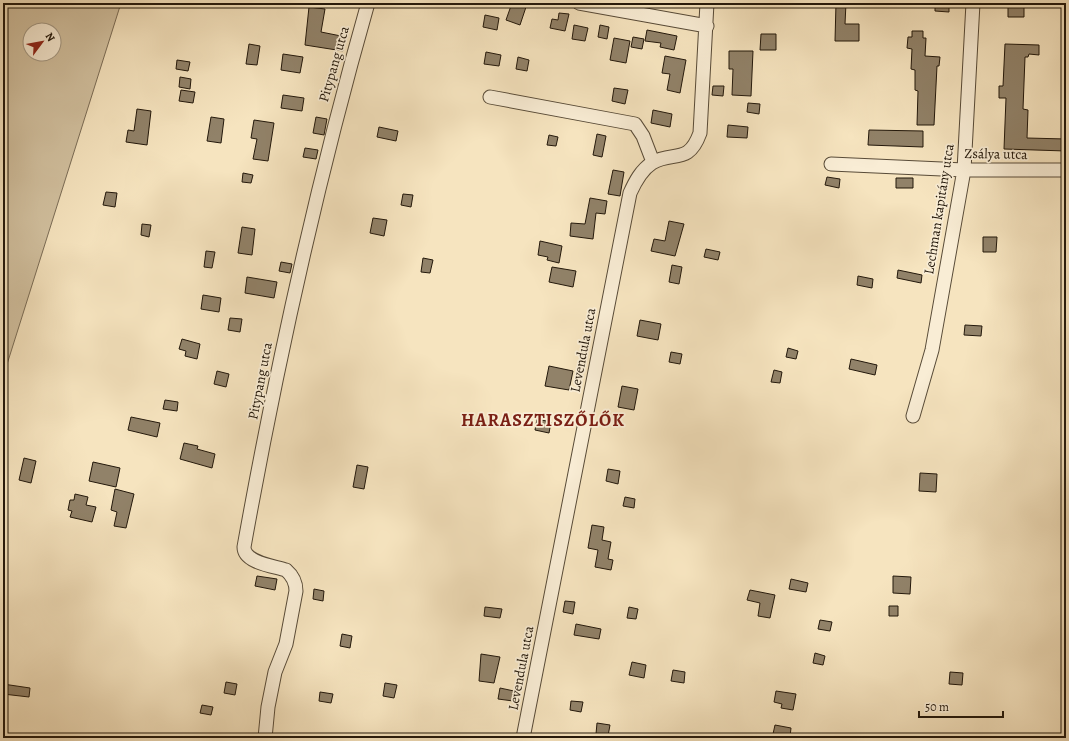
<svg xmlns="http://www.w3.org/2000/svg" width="1069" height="741" viewBox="0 0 1069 741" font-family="Alegreya,serif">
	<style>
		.green { fill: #d2c1a0; stroke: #7a6c56; fill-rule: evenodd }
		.building { fill: #918269; stroke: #23180b }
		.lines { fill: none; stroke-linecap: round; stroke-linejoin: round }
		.minor-casing { stroke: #584b38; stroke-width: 15 }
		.minor { stroke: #f9edd5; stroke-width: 13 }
		.labels { text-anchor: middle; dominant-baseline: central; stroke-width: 3.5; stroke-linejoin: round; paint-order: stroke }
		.street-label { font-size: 14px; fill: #23180b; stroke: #f9edd5 }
		.district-label { font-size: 18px; font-weight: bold; letter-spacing: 1px; fill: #7a1f14; stroke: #f9edd5 }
	</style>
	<rect width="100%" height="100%" fill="#f6e4bf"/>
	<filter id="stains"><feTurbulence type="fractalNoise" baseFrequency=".005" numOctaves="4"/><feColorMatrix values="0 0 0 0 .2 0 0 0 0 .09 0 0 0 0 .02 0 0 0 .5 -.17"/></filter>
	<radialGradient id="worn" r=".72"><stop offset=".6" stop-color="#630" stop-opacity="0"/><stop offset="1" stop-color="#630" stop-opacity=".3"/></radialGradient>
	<path class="green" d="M3,3H121L3,377ZM30,30H54V54H30Z"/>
	<path class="building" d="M512,3L526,7L520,25L506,20Z
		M836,3H846L845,24H859V41H835Z
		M935,3H949V12L935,11Z
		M1008,4L1024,5V17H1008Z
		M309,7L325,9L321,32L346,37L343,51L305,45Z
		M559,13L569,14L565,31L550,28L552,19L558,20Z
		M485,15L499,18L497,30L483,27Z
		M574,25L588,28L585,41L572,39Z
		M600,25L609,27L607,39L598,37Z
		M647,30L677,36L674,50L660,47L661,43L645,41Z
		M912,31H923V38H926L925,56L940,57L939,66H937L934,125H917L918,91L915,90V70L911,69L912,49L907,48L908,37H912Z
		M761,34H776V50H760Z
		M633,37L644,39L642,49L631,47Z
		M614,38L630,41L626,63L610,60Z
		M249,44L260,46L257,65L246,64Z
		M1005,44L1039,45V55L1029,54L1028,57H1025L1023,109L1028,110L1027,138L1066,139V151L1004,149L1006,98H999V86H1003Z
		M729,51H753L751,96L732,95L733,69H729Z
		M486,52L501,55L499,66L484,64Z
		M283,54L303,57L300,73L281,70Z
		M665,56L686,60L680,93L667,90L670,74L662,73Z
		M518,57L529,60L527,71L516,69Z
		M177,60L190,62L188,71L176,69Z
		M180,77L191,79L190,89L179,87Z
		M713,86H724L723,96L712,95Z
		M614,88L628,90L625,104L612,101Z
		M181,90L195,92L193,103L179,101Z
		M283,95L304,98L302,111L281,108Z
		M748,103L760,104L759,114L747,112Z
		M137,109L151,111L147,145L126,142L128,130L134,131Z
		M653,110L672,114L670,127L651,123Z
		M211,117L224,119L221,143L207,141Z
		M316,117L327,119L324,135L313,133Z
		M254,120L274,123L268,161L253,159L257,139L251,138Z
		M728,125L748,127L747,138L727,137Z
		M379,127L398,131L396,141L377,137Z
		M869,130L923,131V147L868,145Z
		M597,134L606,136L602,157L593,155Z
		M549,135L558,137L556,146L547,145Z
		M305,148L318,150L316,159L303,157Z
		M613,170L624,172L620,196L608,194Z
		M243,173L253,175L251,183L242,182Z
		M827,177L840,179L839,188L825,185Z
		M896,178H913V188H896Z
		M106,192L117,193L115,207L103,205Z
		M403,194L413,195L411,207L401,205Z
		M590,198L607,201L605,214L596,213L593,239L570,236L571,223L585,224Z
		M373,218L387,220L384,236L370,233Z
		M669,221L684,224L675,256L651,251L654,239L665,241Z
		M142,224L151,225L149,237L141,235Z
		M242,227L255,229L252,255L238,253Z
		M983,237H997L996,252H983Z
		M540,241L562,246L559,263L547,260L548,257L538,255Z
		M706,249L720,252L718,260L704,257Z
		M206,251L215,252L212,268L204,267Z
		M423,258L433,260L430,273L421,272Z
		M281,262L292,264L290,273L279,271Z
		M672,265L682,267L679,284L669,282Z
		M552,267L576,271L573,287L549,282Z
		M898,270L922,275L921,283L897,278Z
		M858,276L873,279L872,288L857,285Z
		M247,277L277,282L274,298L245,293Z
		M203,295L221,298L219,312L201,309Z
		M230,318L242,319L240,332L228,330Z
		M640,320L661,324L658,340L637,336Z
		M965,325L982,326L981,336L964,335Z
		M182,339L200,344L197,359L185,356L186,351L179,349Z
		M788,348L798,351L796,359L786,357Z
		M671,352L682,354L680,364L669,362Z
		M851,359L877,365L875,375L849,369Z
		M549,366L573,371L569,390L545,386Z
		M774,370L782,372L780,383L771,382Z
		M217,371L229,374L226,387L214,384Z
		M622,386L638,389L634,410L618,407Z
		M165,400L178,402L177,411L163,409Z
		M131,417L160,423L157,437L128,430Z
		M537,419L551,422L549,433L535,430Z
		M184,443L198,446L197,449L215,454L212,468L180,459Z
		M24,458L36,461L31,483L19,480Z
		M93,462L120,468L116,487L89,481Z
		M357,465L368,467L364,489L353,487Z
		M608,469L620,471L618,484L606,481Z
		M920,473L937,474L936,492L919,491Z
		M115,489L134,494L126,528L114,526L117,512L111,510Z
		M75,494L88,497L86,505L96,507L92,522L70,517L72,511L68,510L70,500H74Z
		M625,497L635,499L634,508L623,506Z
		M592,525L604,527L602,540L611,542L608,559L613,560L611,570L595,567L598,550L588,548Z
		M257,576L277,579L275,590L255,586Z
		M893,576L911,577L910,594L893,593Z
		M791,579L808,583L806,592L789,589Z
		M314,589L324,591L323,601L313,599Z
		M750,590L775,595L770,618L758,616L760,603L747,600Z
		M565,601L575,602L573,614L563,612Z
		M889,606H898V616H889Z
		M485,607L502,609L500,618L484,616Z
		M629,607L638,609L636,619L627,618Z
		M820,620L832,622L830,631L818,629Z
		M576,624L601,629L599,639L574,635Z
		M342,634L352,636L350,648L340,646Z
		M815,653L825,656L823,665L813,663Z
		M481,654L500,657L494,683L479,681Z
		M632,662L646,665L644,678L629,675Z
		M673,670L685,672L684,683L671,681Z
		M950,672L963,673L962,685L949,684Z
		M226,682L237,684L235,695L224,693Z
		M385,683L397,685L394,698L383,696Z
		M3,684L30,688L29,697L3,694Z
		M500,688L514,691L513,701L498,699Z
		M776,691L796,694L793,710L781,708L782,704L774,702Z
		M320,692L333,694L331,703L319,701Z
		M571,701L583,702L581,712L570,710Z
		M202,705L213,707L211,715L200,713Z
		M597,723L610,725L608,736L596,734Z
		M775,725L791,728L790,737L773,734Z"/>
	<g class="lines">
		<defs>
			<path id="minor" d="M579,3L707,26
				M490,97L635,124L643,136L653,162
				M831,164L964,170H1066
				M913,416L932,350L964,170L973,3
				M265,738L268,707L275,672L286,644L296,591C296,582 293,576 286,570C274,566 244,563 244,547C277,363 317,182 368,3
				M523,738L630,193C635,182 641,170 652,163C673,150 688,166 700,133L707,3"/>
		</defs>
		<use href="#minor" class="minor-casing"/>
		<use href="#minor" class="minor"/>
	</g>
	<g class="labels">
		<g class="street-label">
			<text transform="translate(334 64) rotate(-74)">Pitypang utca</text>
			<text transform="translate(996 154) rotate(1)">Zsálya utca</text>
			<text transform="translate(939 209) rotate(-81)">Lechman kapitány utca</text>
			<text transform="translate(583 350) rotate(-79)">Levendula utca</text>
			<text transform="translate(260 381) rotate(-79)">Pitypang utca</text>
			<text transform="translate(521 668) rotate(-79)">Levendula utca</text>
		</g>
		<g class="district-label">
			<text x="543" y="420">HARASZTISZŐLŐK</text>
		</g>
	</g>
	<rect width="1069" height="741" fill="none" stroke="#f6e4bf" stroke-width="16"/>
	<rect x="4" y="4" width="1061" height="733" fill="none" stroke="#23180b" stroke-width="2"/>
	<rect x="8" y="8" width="1053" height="725" fill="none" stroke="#23180b"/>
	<g transform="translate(42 42) rotate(58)"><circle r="19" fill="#f9edd5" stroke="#a39884"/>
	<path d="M0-3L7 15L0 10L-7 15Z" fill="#8f2418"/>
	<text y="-6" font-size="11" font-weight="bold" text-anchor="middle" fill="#23180b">N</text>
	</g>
	<path d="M919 711v6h84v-6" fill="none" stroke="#23180b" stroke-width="2"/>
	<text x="925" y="711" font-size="12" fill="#23180b" stroke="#f9edd5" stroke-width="3" paint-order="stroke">50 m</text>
	<rect width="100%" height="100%" filter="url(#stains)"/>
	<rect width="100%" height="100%" fill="url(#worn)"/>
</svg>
